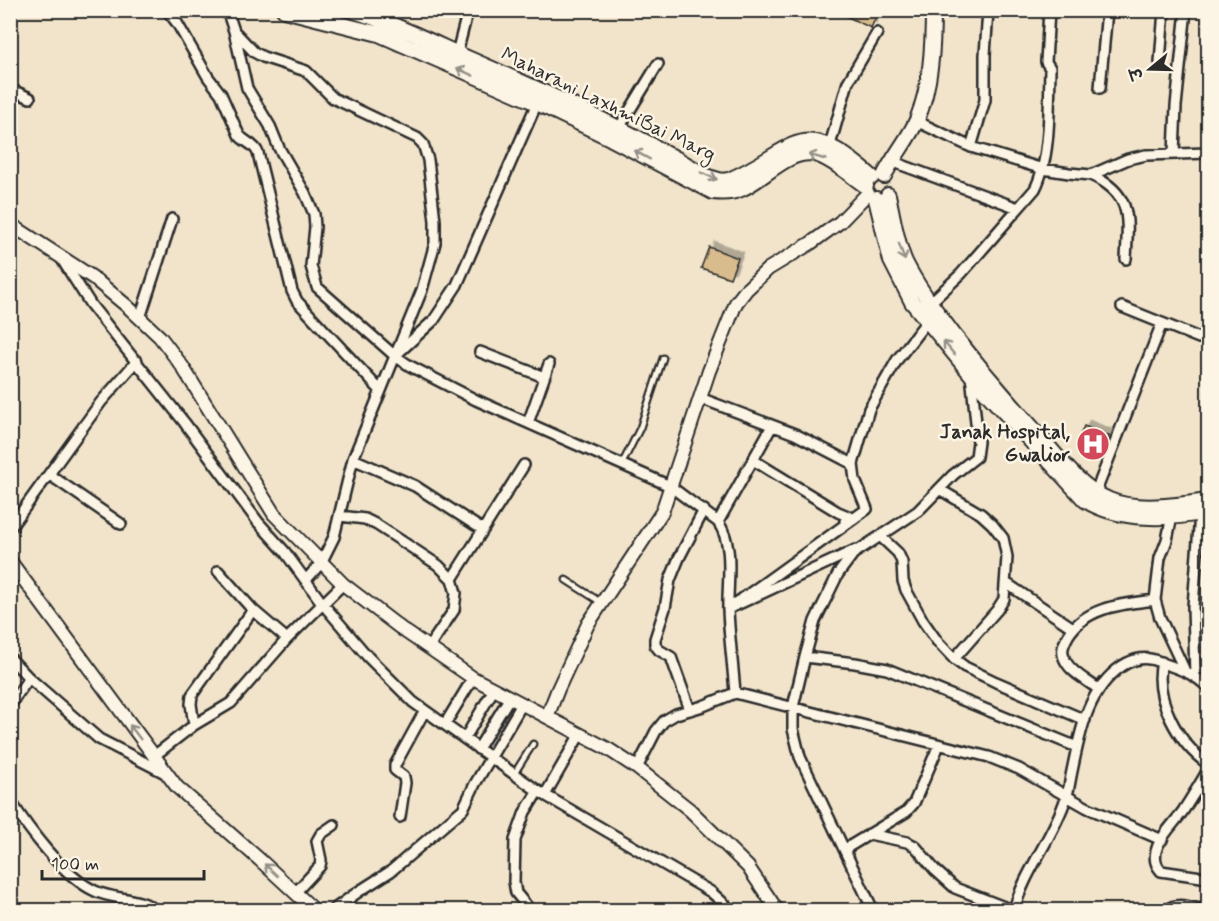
<svg xmlns="http://www.w3.org/2000/svg" width="1219" height="921" viewBox="0 0 1219 921" font-family="Mynerve,'Playpen Sans Deva',sans-serif">
	<style>
		.building { fill: #d8bc8d; stroke: #2b2b2b; stroke-width: 1.5; filter: url(#shadow) }
		.lines { fill: none; stroke-linecap: round; stroke-linejoin: round }
		.service-casing { stroke: #2b2b2b; stroke-width: 9 }
		.minor-casing { stroke: #2b2b2b; stroke-width: 14 }
		.tertiary-casing { stroke: #2b2b2b; stroke-width: 16 }
		.secondary-casing { stroke: #2b2b2b; stroke-width: 18 }
		.service { stroke: #fcf5e5; stroke-width: 4.5 }
		.minor { stroke: #fcf5e5; stroke-width: 9 }
		.tertiary { stroke: #fcf5e5; stroke-width: 12 }
		.secondary { stroke: #fcf5e5; stroke-width: 14 }
		.oneway { stroke: #949088 }
		.labels { text-anchor: middle; dominant-baseline: central; stroke-width: 5; stroke-linejoin: round; paint-order: stroke }
		.street-label { font-size: 20px; fill: #2b2b2b; stroke: #fcf5e5 }
		.poi-label { font-size: 20px; font-weight: bold; fill: #2b2b2b; stroke: #fcf5e5; text-anchor: end }
	</style>
	<defs>
		<filter id="shadow"><feDropShadow dx="5.5" dy="-5.5" stdDeviation="0" flood-color="#0004"/></filter>
	</defs>
	<rect width="100%" height="100%" fill="#f1e4cb"/>
	<filter id="ink" filterUnits="userSpaceOnUse"><feTurbulence type="fractalNoise" baseFrequency=".0167" numOctaves="2"/><feDisplacementMap in="SourceGraphic" scale="12" xChannelSelector="R" yChannelSelector="G"/><feConvolveMatrix kernelMatrix="1 2 1 2 8 2 1 2 1" color-interpolation-filters="sRGB"/></filter>
	<g filter="url(#ink)">
		<path class="building" d="M848,10H879L871,28L846,16Z
			M709,247L738,258L730,278L701,268Z
			M1084,426L1109,436L1100,458L1092,455L1079,438Z"/>
		<g class="lines">
			<defs>
				<path id="service" d="M622,464L640,428L663,358
					M566,580L602,603
					M514,774L533,744"/>
				<path id="minor" d="M167,10L177,23L208,77L221,94L239,135C245,143 254,143 258,153L292,291L297,301L380,390
					M227,10L234,31L247,88L270,126L279,148L305,193L314,214L315,227L311,266L317,287L395,356L410,366L476,400L670,486L718,522C735,546 727,581 728,609C729,637 733,665 735,693
					M687,12V10
					M236,33L254,52L263,57L306,71L333,98L417,138L423,144L428,160L435,221V243L422,290L353,459L334,537L321,563L306,580
					M457,53L468,10
					M1160,62L1164,10
					M1100,88L1107,10
					M10,89L30,98
					M916,121L971,147L1043,169L1069,173L1091,175L1128,159L1146,155L1208,153
					M619,128L658,64
					M830,145L848,82L877,33
					M971,147L985,100V55L988,10
					M1174,153L1176,106L1186,10
					M891,161L1018,208
					M1091,175C1133,194 1128,218 1126,259
					M61,258L91,305L184,422L258,522L285,552L322,603L368,657L413,702L538,791L711,892L731,910
					M930,303L961,274L1035,189C1051,158 1049,103 1050,68L1046,62L1049,10
					M1122,307L1199,338L1208,336
					M140,318L172,219
					M480,352L544,377
					M397,354L434,320L457,285L537,103
					M700,398L795,434L853,464
					M528,423L549,364
					M353,459L415,486L483,530
					M753,460L838,512L850,517L845,521
					M50,475L121,524
					M939,489L981,514L992,524L1003,538L1007,557L1004,599L997,610L954,659
					M1095,494L1162,323
					M1173,511L1167,540L1160,558L1155,600L1160,618L1184,669
					M340,516L365,519L377,525L438,565L452,579L456,593L454,610L429,647
					M718,522L772,426
					M10,528L101,402L137,361
					M880,536L898,553L902,562L903,581L906,590L923,621L937,641L954,659L965,667L996,682L1085,720
					M855,550L728,609L867,509L855,480L853,464L869,409L897,360L927,321
					M218,571L253,610L287,639
					M452,579L524,465
					M1006,583L1073,628
					M805,657L855,663L887,669L1077,747
					M10,658L29,678L99,739L165,773
					M1162,662C1153,699 1179,744 1208,764
					M1195,675L1193,606L1200,514
					M1098,689C1088,681 1072,673 1066,662C1060,652 1063,645 1068,636C1086,606 1124,604 1155,600
					M10,705L29,678
					M690,710L671,657L659,650L655,645V639L665,608L670,580L679,558L704,510
					M445,724L473,678
					M194,725L191,704L192,695L253,610
					M465,738L494,689
					M478,749L510,697
					M154,756L194,725L231,703L287,639L343,584
					M637,768L656,731L664,721L676,714L703,706L735,693L989,757L1019,769L1086,807L1162,840
					M1208,770C1200,784 1192,797 1183,811C1172,827 1143,851 1161,871L1208,878
					M545,795L580,734
					M10,800C29,830 63,876 95,891C113,900 141,897 155,910
					M400,817L405,783L404,777L395,770V765L424,712
					M869,834L907,842L915,846L935,870L955,888L1012,910
					M845,849L906,812L914,803L939,745
					M295,893L320,866L321,860L317,841L321,834L334,825
					M333,910L358,892L391,871L463,809L475,784L522,704
					M530,910L516,893L514,882L515,840L525,812L538,791
					M873,910L800,757L793,729V707L805,657L815,621L838,574L853,554L918,511L953,475L976,457L978,442L971,374
					M1014,910C1025,870 1053,838 1066,798C1069,790 1070,780 1072,771C1080,733 1087,690 1122,666C1135,658 1146,656 1160,662C1181,670 1192,672 1208,687
					M1167,910C1177,901 1192,908 1204,910"/>
				<path id="tertiary" d="M10,224L92,277L127,306L160,337L182,366L274,514L343,584L403,630L473,678L608,749L637,768L690,810L748,867L777,910
					M10,561L177,787L260,860L314,910
					M547,717L558,689L588,624L662,512L709,371L736,303L746,290L768,269L811,243L840,222L868,193"/>
				<path id="secondary" d="M284,10L379,34L537,103L610,138L713,192C723,193 732,193 741,189C763,180 789,148 815,154C831,158 853,177 866,186
					M351,10C394,23 433,43 474,61C554,96 633,132 708,177L722,181L729,180C799,149 799,113 872,177
					M884,176C893,157 908,140 917,120C931,85 933,48 933,10
					M888,195C893,217 896,241 905,262C918,288 936,311 953,334C980,368 1007,400 1036,432C1057,456 1079,487 1109,500C1136,512 1180,505 1208,501
					M876,199L891,261L912,302L984,390L1085,500C1121,522 1168,519 1208,512"/>
			</defs>
			<use href="#service" class="service-casing"/>
			<use href="#minor" class="minor-casing"/>
			<use href="#tertiary" class="tertiary-casing"/>
			<use href="#secondary" class="secondary-casing"/>
			<use href="#service" class="service"/>
			<use href="#minor" class="minor"/>
			<use href="#tertiary" class="tertiary"/>
			<use href="#secondary" class="secondary"/>
		</g>
		<defs><path id="oneway-shaft" d="M-6 0H5M1.5-3L5.5 0L1.5 3" fill="none" stroke-width="1.6" stroke-linecap="round" stroke-linejoin="round" transform="scale(1.5)"/></defs>
		<g class="oneway">
			<use href="#oneway-shaft" transform="translate(465 72) rotate(-156)"/>
			<use href="#oneway-shaft" transform="translate(642 155) rotate(-151)"/>
			<use href="#oneway-shaft" transform="translate(817 157) rotate(-164)"/>
			<use href="#oneway-shaft" transform="translate(709 176) rotate(24)"/>
			<use href="#oneway-shaft" transform="translate(902 252) rotate(70)"/>
			<use href="#oneway-shaft" transform="translate(949 348) rotate(-129)"/>
			<use href="#oneway-shaft" transform="translate(135 732) rotate(-127)"/>
			<use href="#oneway-shaft" transform="translate(271 870) rotate(-137)"/>
		</g>
	</g>
	<defs>
		<symbol id="hospital-disc" viewBox="-11 -11 22 22"><circle r="9.5" fill="#d1495b" stroke="#fcf5e5"/><path d="M-5-5h3v3.5h4V-5h3V5h-3V1.5h-4V5h-3Z" fill="#fff"/></symbol>
	</defs>
	<g fill-rule="evenodd">
		<use href="#hospital-disc" x="1074" y="425" width="38" height="38"/>
	</g>
	<g class="labels">
		<g class="street-label">
			<text transform="translate(608 105) rotate(26)">Maharani LaxhmiBai Marg</text>
		</g>
		<g class="poi-label">
			<text x="1070" y="432">Janak Hospital,<tspan x="1070" dy="23">Gwalior</tspan></text>
		</g>
	</g>
	<rect width="1219" height="921" fill="none" stroke="#fcf5e5" stroke-width="36"/>
	<rect x="18" y="18" width="1183" height="885" fill="none" stroke="#2b2b2b" stroke-width="2" filter="url(#ink)"/>
	<g transform="translate(1150 69) rotate(251)" stroke="#fcf5e5" stroke-width="4.5" paint-order="stroke">
	<path d="M0-4.5L10 22L0 15L-10 22Z" fill="#2b2b2b"/>
	<text y="-9" font-size="16" font-weight="bold" text-anchor="middle" fill="#2b2b2b">उ</text>
	</g>
	<path d="M42 870v9h162v-9" fill="none" stroke="#2b2b2b" stroke-width="3"/>
	<text x="51" y="870" font-size="18" fill="#2b2b2b" stroke="#fcf5e5" stroke-width="4.5" paint-order="stroke">100 m</text>
</svg>
